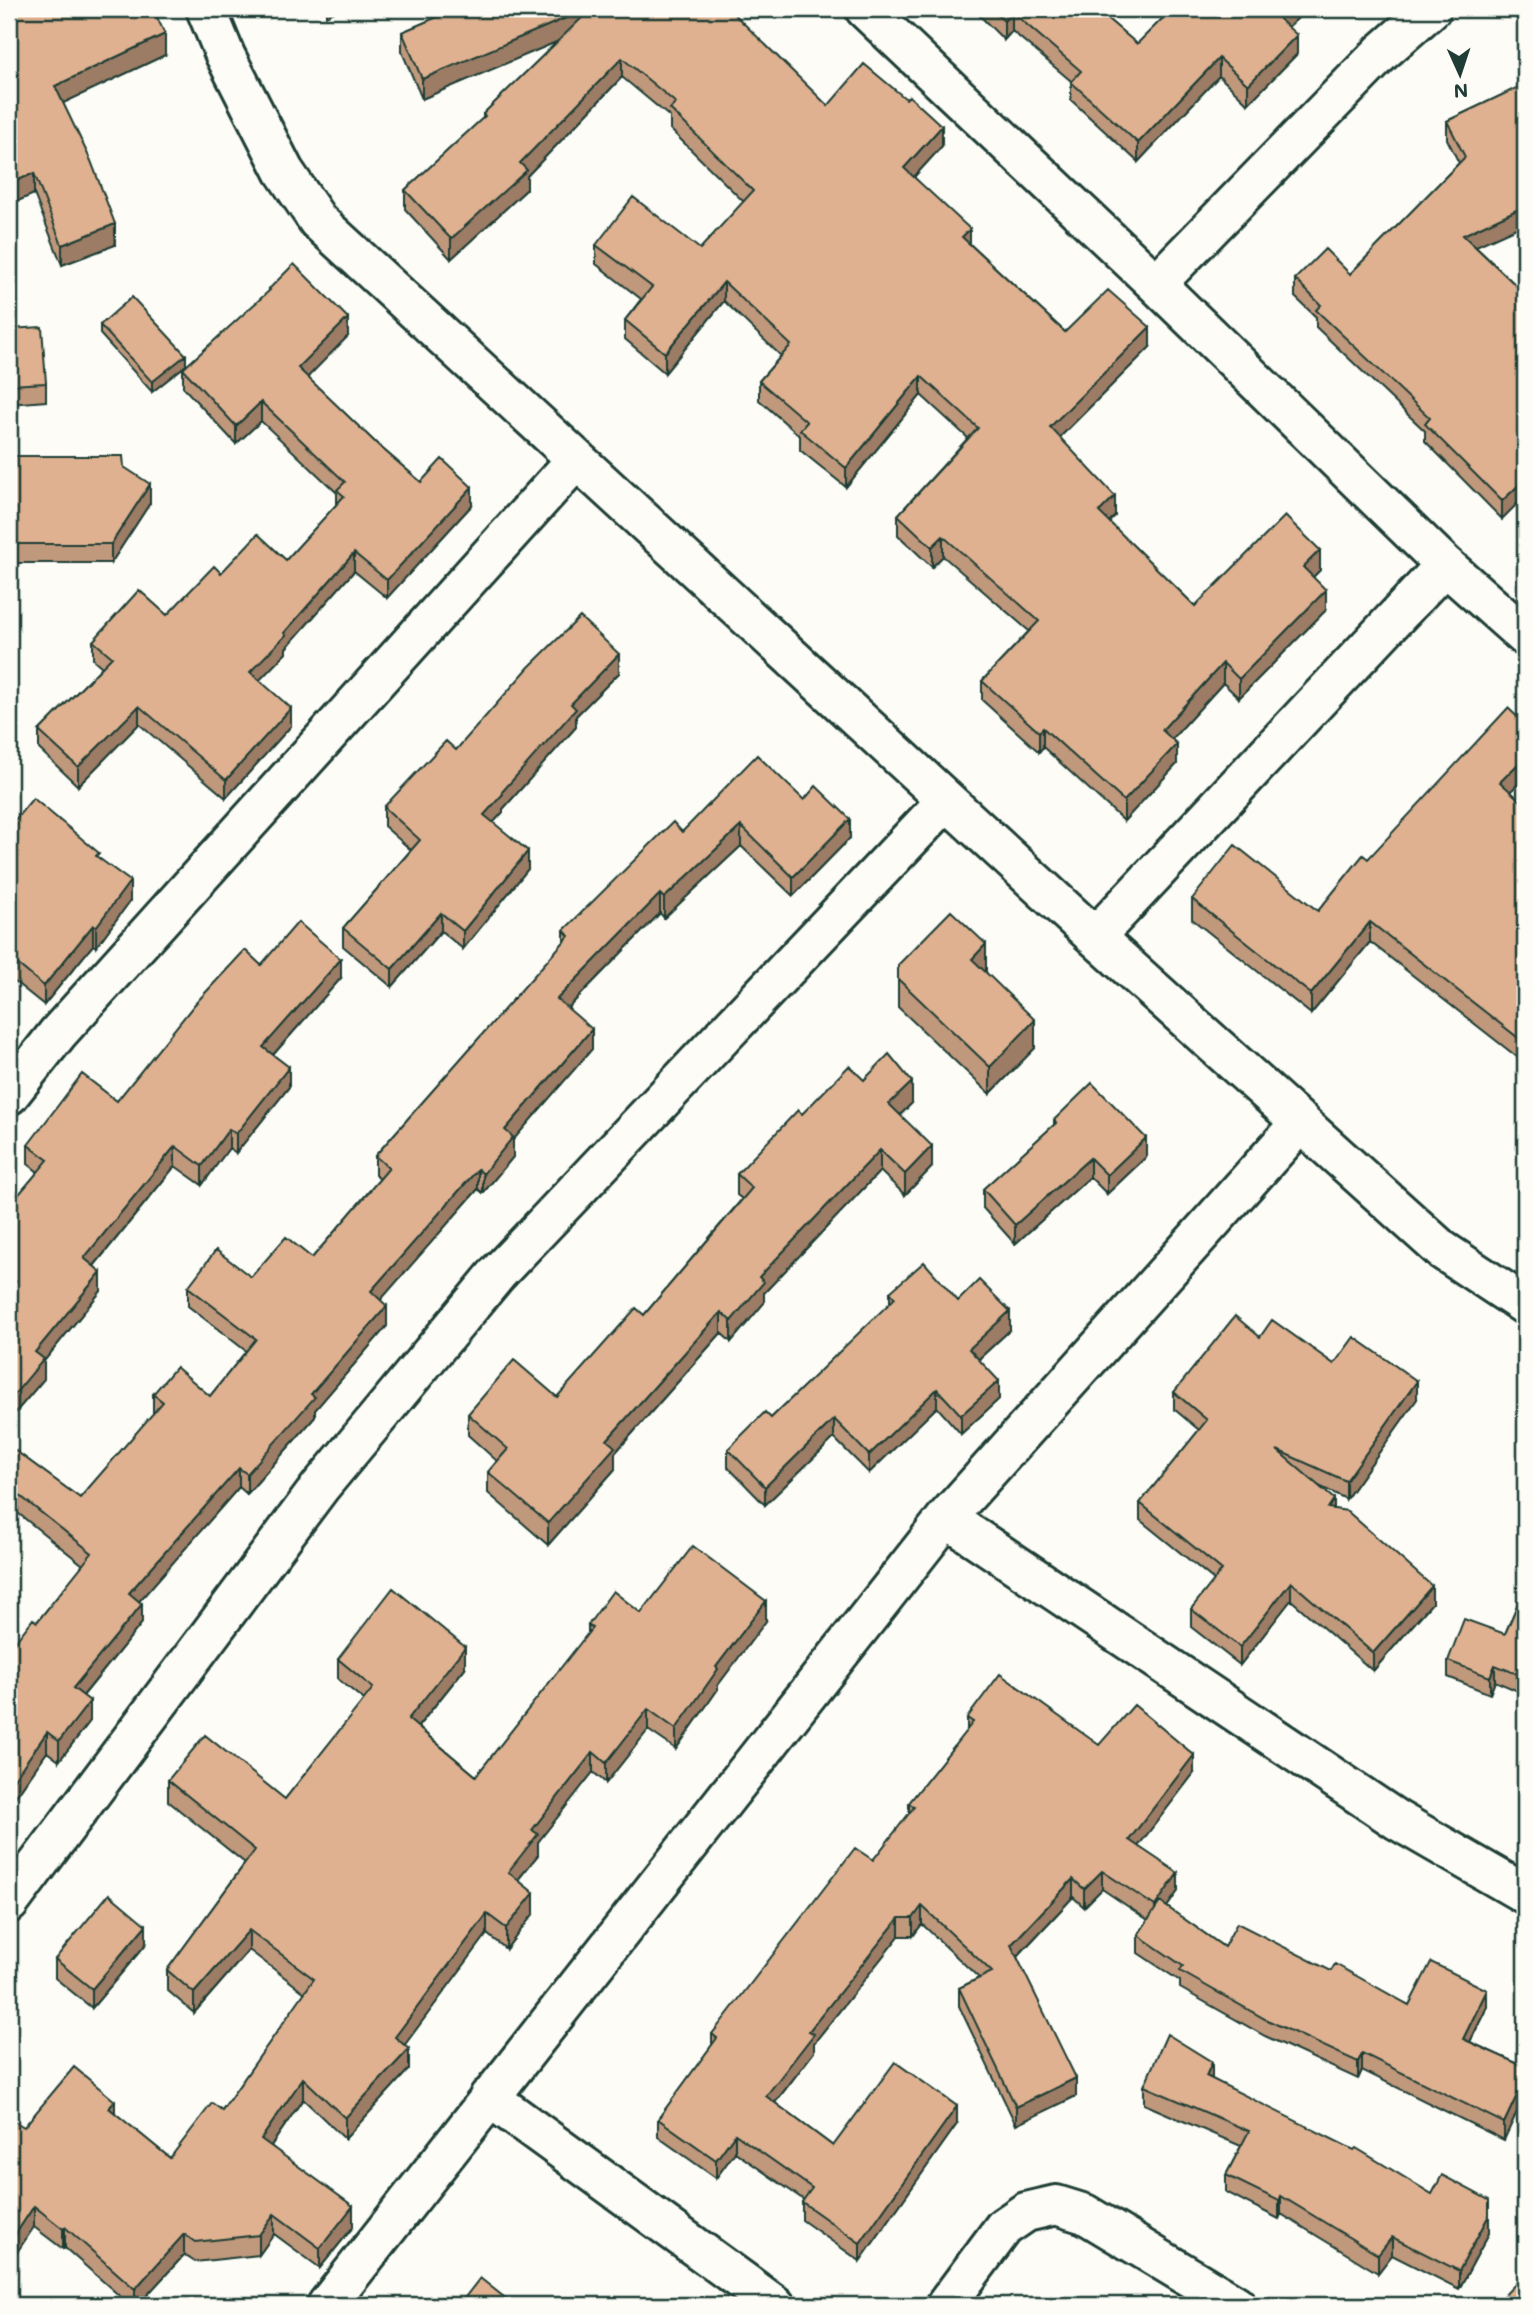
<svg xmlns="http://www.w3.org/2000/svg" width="1534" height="2314" viewBox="0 0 1534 2314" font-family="Mali,sans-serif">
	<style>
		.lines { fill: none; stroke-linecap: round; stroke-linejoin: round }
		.street-casing { stroke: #1f3d34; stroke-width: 44 }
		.street { stroke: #fdfcf7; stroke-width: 38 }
		.wall { fill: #c0987c; stroke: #1f3d34; stroke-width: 2 }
		.shaded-wall { fill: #9c7c65; stroke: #1f3d34; stroke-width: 2 }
		.building { fill: #dfb190; stroke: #1f3d34; stroke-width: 2 }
	</style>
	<rect width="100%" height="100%" fill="#fdfcf7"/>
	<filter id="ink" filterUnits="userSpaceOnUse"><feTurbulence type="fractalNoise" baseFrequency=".0143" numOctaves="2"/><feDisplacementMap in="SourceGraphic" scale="14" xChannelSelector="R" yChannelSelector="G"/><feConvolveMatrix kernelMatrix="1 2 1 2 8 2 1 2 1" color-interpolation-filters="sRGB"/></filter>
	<g filter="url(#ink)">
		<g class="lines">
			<defs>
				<path id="street" d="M206,9L225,55L284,171L318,221L1095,937L1442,1250L1525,1305
					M865,9L1156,284L1445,565L1525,636
					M1156,284L1382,52L1431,9
					M1095,937L1445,565
					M9,1095L58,1033L576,460
					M946,1518L1397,1820L1525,1894
					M9,1903L320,1487L497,1274L946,801
					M489,2097L775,2305
					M327,2305L946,1518L1301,1122
					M946,2305L1004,2227L1026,2212L1056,2205L1085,2214L1236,2305"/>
			</defs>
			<use href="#street" class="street-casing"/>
			<use href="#street" class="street"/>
		</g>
		<path class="wall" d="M9,9L165,55L63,103L115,245L62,265L34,194Z
			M456,9L828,106L942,146L914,177L970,244L1065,332L1150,347L1060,437L1115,516L1109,522L1195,606L1320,570L1313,577L1326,610L1239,698L1223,683L1172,739L1177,764L1124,821L1043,747L1039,752L982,700V681L1029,631L943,556L932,567L898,535V515L968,438L921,395L846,487L800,450V436L759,400V381L781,356L724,301L665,373L625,339V320L641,299L596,264V245L700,249L744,202L670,129V117L622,77L527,176V189L451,259L405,209V190L483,118V114L558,41L422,99L402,52V32Z
			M973,9H1096L1137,44L1172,9H1308L1288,27L1297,54L1248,104L1219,76L1138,162L1071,100V81L1012,31L1004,40Z
			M1525,84L1476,247L1525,294L1502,519L1425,441V431L1316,327V317L1295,297V279L1350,274L1459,163L1447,139V121Z
			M269,289L348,336L307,377L378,445L421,482L472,505L387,598L354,571L286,648V653L259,680L291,726L226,798L139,724L78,786L39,749V731L102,667L93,659V641L167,615L221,573L286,560L337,504V493L261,421L236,444L183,387V369L269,292Z
			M100,325L186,365L152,392L100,334Z
			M9,329L46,383V401L9,404Z
			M9,456L124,467L150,503L111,563H15V547H9Z
			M619,673L576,716V727L503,809V812L493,822L528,869L463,949L441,931L392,987L343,946V928L411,850L384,826V807L456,750Z
			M1525,724V777L1511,792L1525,805L1521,1060L1370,942L1311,1014L1192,919V899L1318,911L1368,859Z
			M804,800L850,838L793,896L741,846L664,918L660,913L568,1008L592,1049L513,1140V1157L483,1193L478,1189L380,1300L387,1326L315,1410V1417L247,1494L239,1487L139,1601L142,1623L83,1696L90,1721L59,1761L47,1752L9,1806V1650L37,1622L83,1565L14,1510L9,1517V1446L80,1498L153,1414V1394L210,1396L246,1351L188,1306V1287L251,1277L312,1258L380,1179L375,1175V1156L564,942V930L682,832Z
			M9,827L99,858L130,901L96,947L93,945L44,1005L9,977Z
			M261,965L341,978L273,1055L289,1087L236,1153L229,1148L202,1185L175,1166L94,1266L101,1291L44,1361V1379L9,1420V1206L38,1172L28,1164V1145L117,1101Z
			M898,965L986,972L1035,1048L990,1094L898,1007Z
			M864,1080L912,1103L900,1115L932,1167L905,1195L880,1171L764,1293V1303L731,1342L721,1333L615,1453V1469L548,1545L488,1493V1472L497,1461L468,1435V1414L557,1397L644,1315L742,1199L737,1195V1174L802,1114Z
			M1054,1120L1146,1157L1107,1194L1090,1177L1015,1244L983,1208V1189L1054,1125Z
			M890,1292L958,1301L1010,1330L979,1359L999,1399L961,1434L937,1407L869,1473L834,1438L765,1505L728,1467V1449L771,1418L890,1304Z
			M1260,1337L1334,1364L1417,1399L1346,1499L1319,1486L1334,1509L1432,1603L1373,1671L1291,1600L1240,1665L1191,1627V1609L1214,1580L1140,1520V1503L1199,1430L1174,1409V1392Z
			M1525,1587V1694L1495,1681L1490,1694L1448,1677V1661L1505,1634Z
			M641,1613L766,1621L718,1685V1689L676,1749L648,1730L606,1783L593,1772L538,1842V1855L518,1880L534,1913L506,1949L487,1934L404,2045L409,2069L345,2139L303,2099L271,2146L353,2227L320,2268L274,2234L259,2255L195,2262L184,2255L138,2305H130L65,2248L63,2249L34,2227L24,2127L115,2114L170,2158L222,2110L305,1993L249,1950L194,2013L167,1990V1970L245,1863L168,1801V1780L285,1799L364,1700L338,1679V1659L465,1668L418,1727L476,1776L588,1634V1625Z
			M967,1718L1099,1745L1194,1773L1138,1846L1178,1891L1167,1907L1224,1947L1331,1971L1409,2005L1487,2007L1470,2042L1525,2067L1504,2140L1362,2070L1358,2079L1265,2036L1180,1988V1981L1138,1953V1935L1148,1920L1102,1889L1084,1907L1073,1897L1017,1957L1076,2096L1016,2125L959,2006V1988L979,1978L922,1924L913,1936H899L814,2043V2052L775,2103L833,2146L957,2124L860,2261L802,2220V2202L804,2200L735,2152L716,2178L658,2137V2119L712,2045V2034L873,1860L909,1814V1803L967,1730Z
			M146,1944L92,2008L55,1978V1959Z
			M1212,2079L1489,2233L1459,2289L1392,2255L1378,2273L1281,2214L1279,2219L1226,2192V2175L1241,2146L1144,2104V2086Z"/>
		<path class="shaded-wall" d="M326,9H340L326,16Z
			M587,9H594V26L422,99V79Z
			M1288,9H1308L1278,36V18Z
			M1012,12V31L1004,40V21Z
			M165,34V55L55,107V86Z
			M1297,35V54L1248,104V85Z
			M622,58V77L527,176V189L451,259V239L520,163Z
			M1219,58V76L1138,162V143Z
			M942,126V146L904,188V168Z
			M34,173V194L9,205V184Z
			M1525,206V224L1463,252V235Z
			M115,224V245L62,265V245Z
			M970,229V249L962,237Z
			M724,282V301L665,373V353Z
			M348,318V336L298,387V368Z
			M1150,327V347L1050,447V427Z
			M186,355V365L152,392V382Z
			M921,376V395L846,487V468Z
			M261,402V421L236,444V426Z
			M1525,479V496L1502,519V501Z
			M150,484V503L111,563V544Z
			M472,487V505L387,598V580Z
			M1115,496V516L1099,531V512Z
			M943,536V556L932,567V547Z
			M1320,550V570L1303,587V567Z
			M354,553V571L286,648V653L250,690V672Z
			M1326,590V610L1239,698V679Z
			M619,654V673L576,716V727L503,809V812L484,833V815L571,704Z
			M1223,663V683L1162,750V730Z
			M139,706V724L78,786V767Z
			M291,708V726L226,798V780Z
			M1043,728V747L1039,752V732Z
			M1177,744V764L1124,821V801Z
			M1525,757V777L1500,802V782Z
			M850,819V838L793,896V877Z
			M741,826V846L664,918V898Z
			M528,851V869L463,949V931Z
			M130,881V901L96,947V927Z
			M660,894V913L557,1019V999Z
			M441,913V931L392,987V969Z
			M1370,922V942L1311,1014V994Z
			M93,925V945L44,1005V986Z
			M986,944V972L972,986V959Z
			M341,959V978L263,1066V1047Z
			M1035,1020V1048L990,1094V1067Z
			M592,1029V1049L513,1140V1157L483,1193V1174L505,1130Z
			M1525,1035V1055L1521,1060V1040Z
			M289,1067V1087L236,1153V1134Z
			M912,1082V1103L889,1126V1104Z
			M229,1129V1148L202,1185V1166Z
			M1146,1138V1157L1107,1194V1175Z
			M175,1146V1166L84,1278V1258Z
			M932,1146V1167L905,1195V1174Z
			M880,1150V1171L764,1293V1303L731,1342V1321L759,1277Z
			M1090,1158V1177L1015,1244V1225Z
			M478,1169V1189L371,1311V1291Z
			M101,1272V1291L44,1361V1379L9,1420V1401L35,1352Z
			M387,1306V1326L315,1410V1417L247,1494V1474L311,1394Z
			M1010,1311V1330L969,1368V1349Z
			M721,1312V1333L615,1453V1469L548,1545V1523L607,1440Z
			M999,1381V1399L961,1434V1415Z
			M1417,1381V1399L1346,1499V1481Z
			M937,1389V1407L869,1473V1455Z
			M834,1419V1438L765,1505V1487Z
			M239,1468V1487L129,1613V1593Z
			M14,1491V1510L9,1517V1497Z
			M1334,1499V1517L1328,1508Z
			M1291,1582V1600L1240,1665V1647Z
			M1432,1586V1603L1373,1671V1653Z
			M766,1601V1621L718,1685V1689L676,1749V1729L716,1667Z
			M142,1604V1623L73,1708V1688Z
			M465,1647V1668L408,1739V1719Z
			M1495,1665V1681L1490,1694V1677Z
			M90,1701V1721L59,1761V1741Z
			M648,1709V1730L606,1783V1763Z
			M47,1732V1752L9,1806V1786Z
			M593,1752V1772L538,1842V1855L508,1892V1872L532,1830Z
			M1194,1755V1773L1129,1858V1840Z
			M1102,1871V1889L1084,1907V1889Z
			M1178,1873V1891L1155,1924V1906Z
			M1073,1879V1897L1011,1963V1945Z
			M534,1893V1913L506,1949V1928Z
			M922,1906V1924L913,1936V1918Z
			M487,1914V1934L395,2058V2037Z
			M899,1918V1936L814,2043V2052L766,2114V2096L809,2031Z
			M146,1925V1944L92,2008V1989Z
			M249,1930V1950L194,2013V1993Z
			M1487,1990V2007L1463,2056V2039Z
			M409,2049V2069L345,2139V2118Z
			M1362,2053V2070L1358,2079V2062Z
			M1212,2062V2079L1206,2076Z
			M303,2078V2099L261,2160V2139Z
			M1076,2078V2096L1016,2125V2107Z
			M1525,2078V2095L1504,2140V2123Z
			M115,2101V2121L109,2108Z
			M957,2106V2124L860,2261V2243Z
			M735,2134V2152L716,2178V2160Z
			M1281,2196V2214L1279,2219V2201Z
			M34,2206V2227L9,2264V2244Z
			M353,2206V2227L320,2268V2248Z
			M274,2214V2234L259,2255V2235Z
			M1489,2215V2233L1459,2289V2271Z
			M65,2227V2248L63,2249V2229Z
			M184,2234V2255L138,2305H135V2289Z
			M1392,2237V2255L1378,2273V2255Z"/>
		<path class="building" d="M9,9H153L165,34L55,86L91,161L115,224L62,245L34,173L9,184Z
			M456,9H587L422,79L402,32Z
			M591,9H729L828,106L864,64L906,99L909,96L942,126L904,168L970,229L962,237L1065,332L1108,290L1150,327L1050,427L1115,496L1099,512L1195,606L1285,516L1320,550L1303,567L1326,590L1239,679L1223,663L1162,730L1177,744L1124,801L1043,728L1039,732L982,681L1039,621L943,536L932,547L898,515L978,428L921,376L846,468L800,430L807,422L759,381L791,345L724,282L665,353L625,320L652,287L596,245L633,197L700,249L753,191L670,109L676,103L622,58L520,163L527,170L451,239L405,190L485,116L483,114Z
			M991,9H1096L1137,44L1172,9H1288L1278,18L1297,35L1248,85L1219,58L1138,143L1071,82L1081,71L1012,12L1004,21Z
			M1525,84V206L1463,235L1525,294V479L1502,501L1425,424L1430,418L1316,310L1321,305L1295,279L1325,249L1350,274L1465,157L1447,121Z
			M294,264L348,318L298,368L378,445L421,482L442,459L472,487L387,580L354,553L284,633L286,635L250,672L291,708L226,780L139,706L78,767L39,731L112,657L93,641L139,590L167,615L214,566L221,573L258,534L286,560L344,496L337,490L345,482L261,402L236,426L183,369L270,290L269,289Z
			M132,297L186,355L152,382L100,325Z
			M42,327L46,383L9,385V329Z
			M9,456H123L124,467L150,484L111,544H15V528H9Z
			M580,617L619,654L571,704L576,709L502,792L503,794L484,815L528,851L463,931L441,913L392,969L343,928L420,840L384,807L446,741L456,750L529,667Z
			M1508,708L1525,724V757L1500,782L1525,805V1035L1521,1040L1370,922L1311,994L1192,899L1235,845L1318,911L1363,855L1368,859Z
			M757,755L804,800L816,786L850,819L793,877L741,826L664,898L660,894L557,999L592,1029L505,1130L513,1137L483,1174L478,1169L371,1291L387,1306L311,1394L315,1397L247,1474L239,1468L129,1593L142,1604L73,1688L90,1701L59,1741L47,1732L9,1786V1650L33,1619L37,1622L92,1553L14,1491L9,1497V1446L80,1498L163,1402L153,1394L176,1367L210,1396L256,1339L188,1287L216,1250L251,1277L286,1237L312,1258L389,1168L375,1156L569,936L564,930L673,822L682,832Z
			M33,798L99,853L96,856L130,881L96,927L93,925L44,986L9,957V827Z
			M951,911L986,944L972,959L1035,1020L990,1067L898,979V965Z
			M298,922L341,959L263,1047L289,1067L236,1134L229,1129L202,1166L175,1146L84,1258L101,1272L35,1352L44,1359L9,1401V1289L16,1281L9,1275V1206L48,1160L28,1145L82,1074L117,1101L194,1005L245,950L261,965Z
			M889,1054L912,1082L889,1104L932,1146L905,1174L880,1150L759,1277L764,1282L731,1321L721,1312L607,1440L615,1447L548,1523L488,1472L508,1449L468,1414L514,1360L557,1397L636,1308L644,1315L752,1188L737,1174L798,1110L802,1114L849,1066L864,1080Z
			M1092,1083L1146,1138L1107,1175L1090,1158L1015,1225L983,1189L1056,1123L1054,1120Z
			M924,1262L958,1301L979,1280L1010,1311L969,1349L999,1381L961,1415L937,1389L869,1455L834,1419L765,1487L728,1449L765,1412L771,1418L895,1298L890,1292Z
			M1235,1316L1260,1337L1272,1320L1334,1364L1354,1337L1417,1381L1346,1481L1277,1450L1334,1499L1328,1508L1347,1511L1432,1586L1373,1653L1291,1582L1240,1647L1191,1609L1222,1570L1140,1503L1207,1420L1174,1392Z
			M693,1546L766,1601L716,1667L718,1669L676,1729L648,1709L606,1763L593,1752L532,1830L538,1834L508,1872L534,1893L506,1928L487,1914L395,2037L409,2049L345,2118L303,2078L261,2139L353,2206L320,2248L274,2214L259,2235L195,2242L184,2234L135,2289L65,2227L63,2229L34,2206L9,2244V2118L24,2127L74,2067L115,2101L109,2108L170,2158L212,2103L222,2110L314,1979L249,1930L194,1993L167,1970L255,1850L168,1780L205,1735L285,1799L373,1688L338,1659L393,1588L465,1647L408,1719L476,1776L592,1628L588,1625L613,1591L641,1613Z
			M1525,1587V1677L1495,1665L1490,1677L1448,1661L1464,1619L1505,1634Z
			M1000,1674L1099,1745L1134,1705L1194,1755L1129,1840L1178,1873L1155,1906L1102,1871L1084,1889L1073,1879L1011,1945L1076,2078L1016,2107L959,1988L992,1972L922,1906L913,1918H899L809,2031L814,2034L766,2096L833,2146L895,2062L957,2106L860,2243L802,2202L812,2188L735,2134L716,2160L658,2119L717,2038L712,2034L855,1848L873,1860L914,1807L909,1803L973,1722L967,1718Z
			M109,1894L146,1925L92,1989L55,1959Z
			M1160,1902L1224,1947L1237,1923L1331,1971L1335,1964L1409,2005L1431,1962L1487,1990L1463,2039L1525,2067V2078L1504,2123L1362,2053L1358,2062L1265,2019L1180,1971L1183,1966L1138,1935Z
			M1167,2034L1212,2062L1206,2076L1354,2150L1356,2148L1432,2194L1442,2175L1489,2200V2215L1459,2271L1392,2237L1378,2255L1281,2196L1279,2201L1226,2175L1249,2131L1144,2086Z
			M1525,2274V2305H1495Z
			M480,2278L514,2305H459Z"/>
	</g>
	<rect width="1534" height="2314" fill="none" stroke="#fdfcf7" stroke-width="35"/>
	<rect x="18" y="18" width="1499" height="2279" fill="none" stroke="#1f3d34" stroke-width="2.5" filter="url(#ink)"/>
	<g transform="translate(1460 74) rotate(177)" stroke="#fdfcf7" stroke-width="5" paint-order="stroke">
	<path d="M0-5L12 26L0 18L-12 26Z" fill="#1f3d34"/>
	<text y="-10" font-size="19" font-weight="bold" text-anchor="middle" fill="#1f3d34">N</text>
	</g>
</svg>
